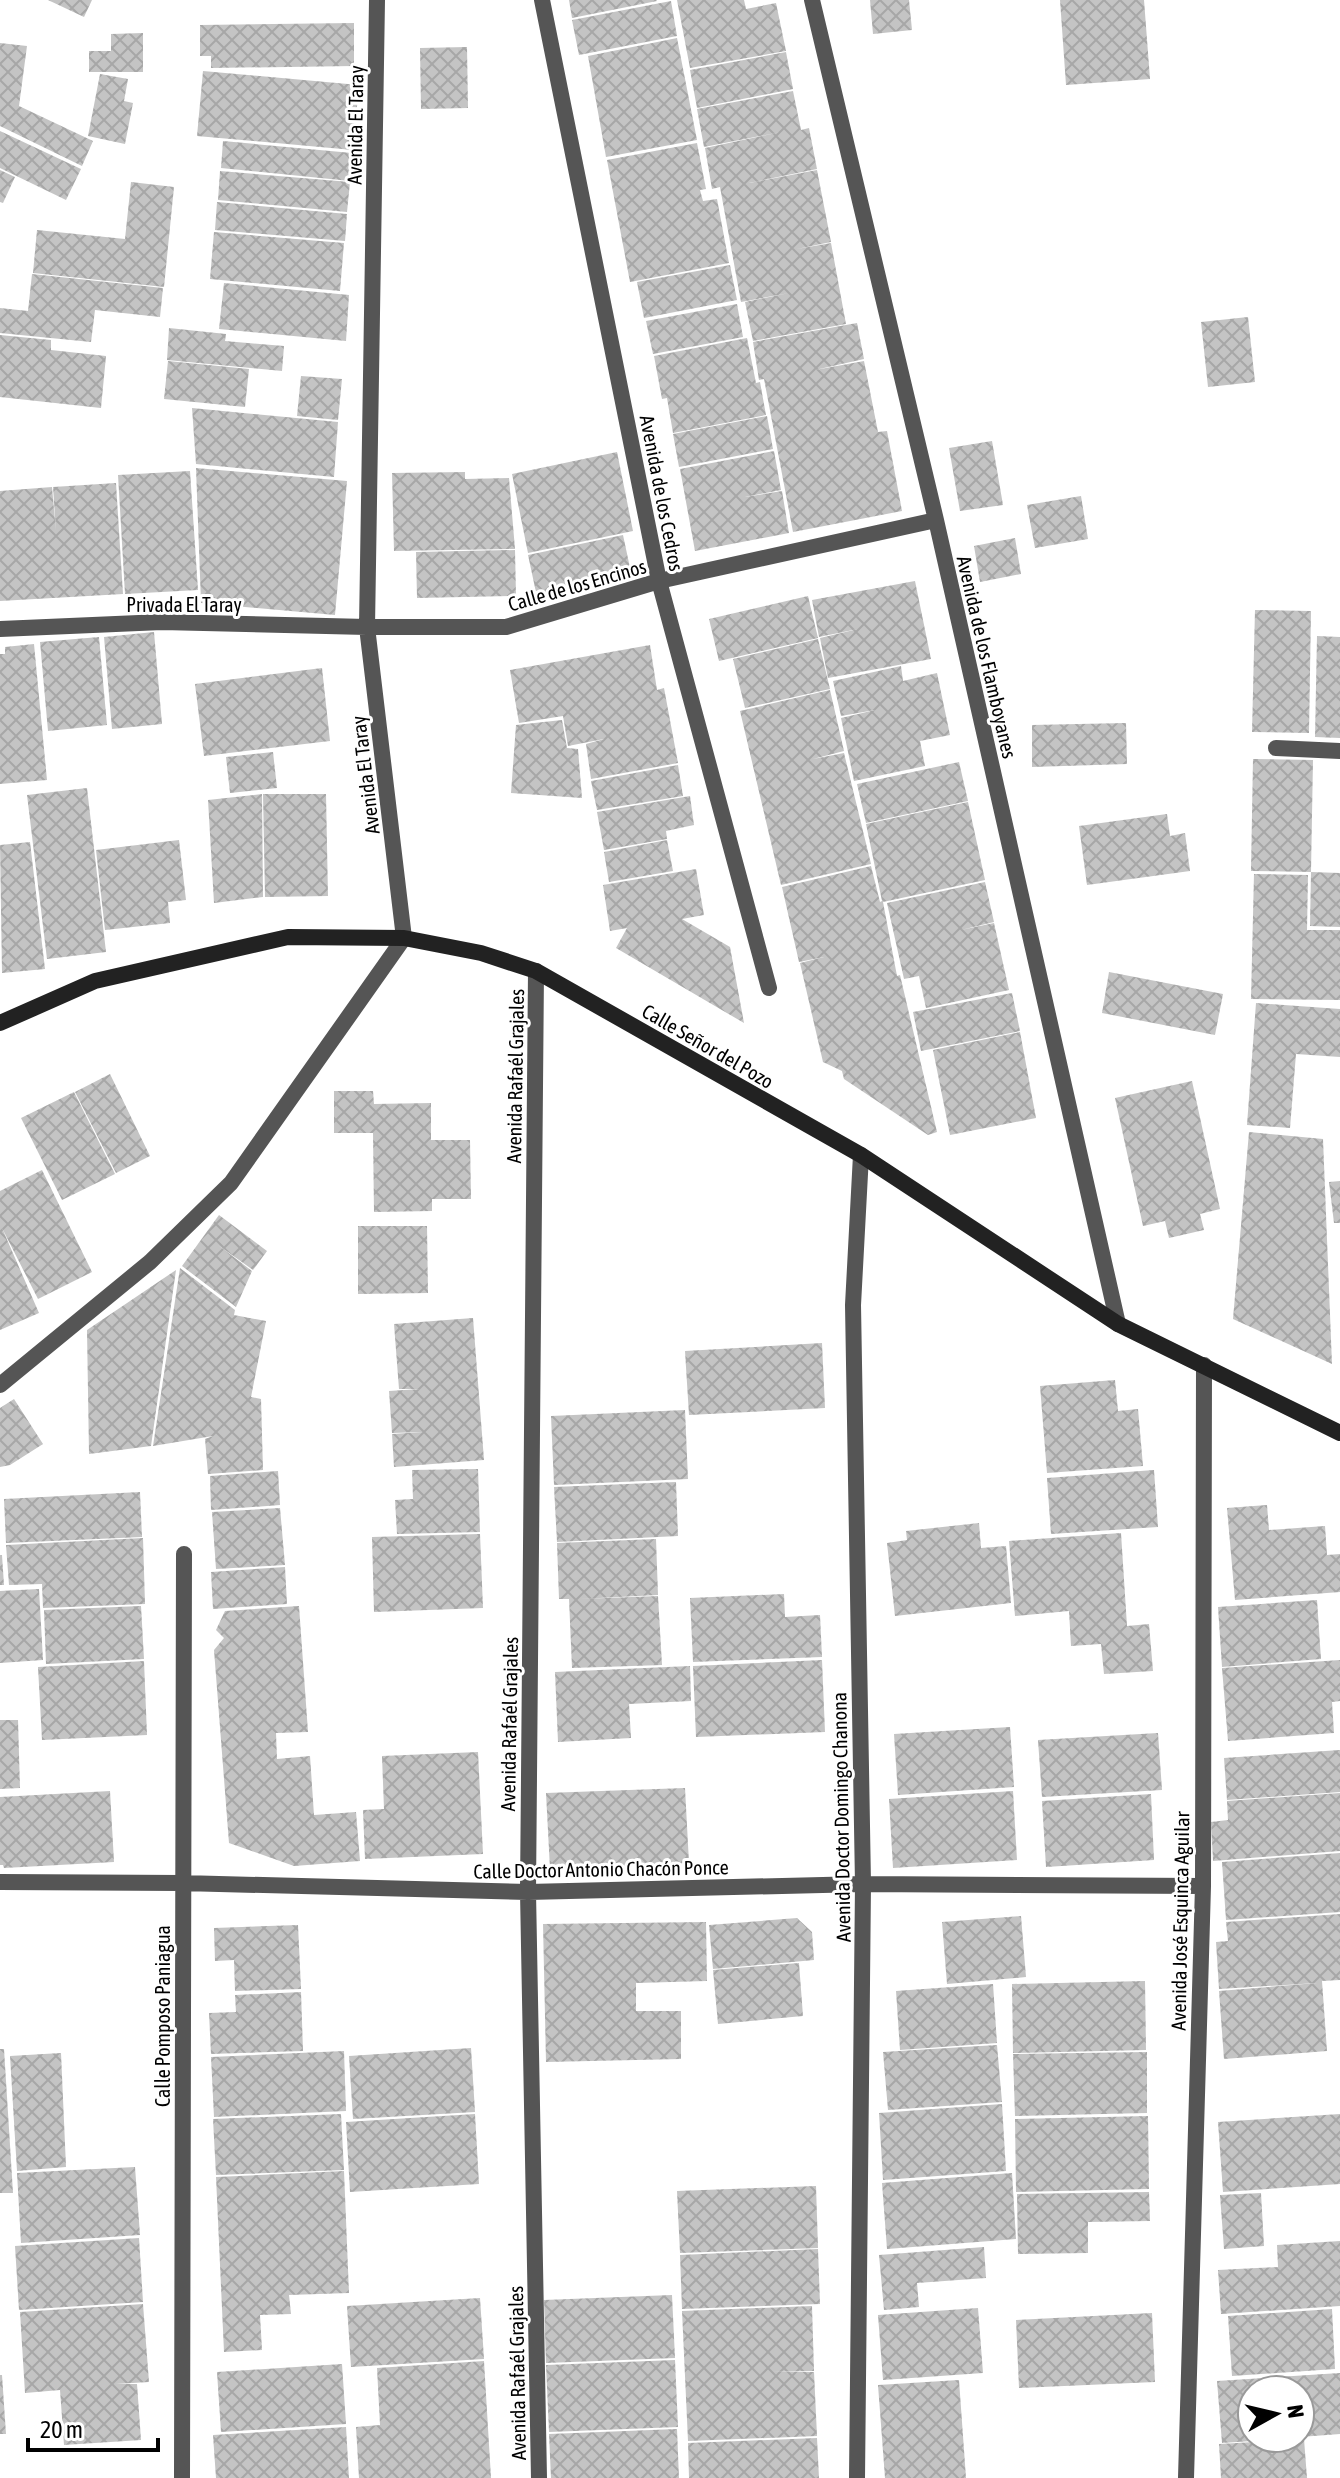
<svg xmlns="http://www.w3.org/2000/svg" width="1340" height="2478" viewBox="0 0 1340 2478" font-family="'Asap Condensed',sans-serif">
	<style>
		.building { fill: url(#building-cross-hatch) }
		.lines { fill: none; stroke-linecap: round; stroke-linejoin: round }
		.street { stroke: #555; stroke-width: 16 }
		.secondary { stroke: #222; stroke-width: 16 }
		.labels { text-anchor: middle; dominant-baseline: central; stroke-width: 6; stroke-linejoin: round; paint-order: stroke }
		.street-label { font-size: 20px; fill: #000; stroke: #fff }
	</style>
	<defs>
		<pattern id="building-cross-hatch" width="8" height="8" patternUnits="userSpaceOnUse" patternTransform="scale(2)"><rect width="8" height="8" fill="#c4c4c4"/><path d="M0 0l8 8M0 8l8-8" fill="none" stroke="#a7a7a7"/></pattern>
	</defs>
	<rect width="100%" height="100%" fill="#fff"/>
	<path class="building" d="M48,0H92L84,17Z
		M569,0H656L657,1L572,18Z
		M677,0H744L746,9L776,3L786,51L690,68Z
		M870,0H909L912,30L873,34Z
		M1060,0H1144L1150,79L1066,85Z
		M671,1L677,36L579,55L572,20Z
		M354,23V66L211,68V56H200V25Z
		M143,33V72H89V51H111V34Z
		M677,38L697,140L606,157L588,56Z
		M0,43L27,46L19,106L93,141L82,166L0,126Z
		M467,47L468,108L421,109L420,48Z
		M786,52L793,89L697,108L690,70Z
		M203,71L359,85L353,150L197,136Z
		M100,74L128,79L124,101L133,103L125,144L88,136Z
		M793,91L801,130L809,128L817,169L749,183L817,170L831,242L797,249L831,243L846,324L753,341L745,302L789,293L741,302L720,187L712,189L705,148L781,132L704,147L697,109Z
		M0,131L81,169L66,200L0,168Z
		M223,141L352,153L350,181L221,168Z
		M697,143L706,189L700,190L703,201L717,199L729,263L630,282L607,160Z
		M0,170L15,177L3,203L0,202Z
		M220,171L350,182L347,212L218,200Z
		M131,182L174,187L164,287L33,273L37,230L125,239Z
		M217,202L347,214L345,241L215,230Z
		M214,232L344,243L340,291L210,279Z
		M730,265L737,300L644,318L637,282Z
		M32,274L163,288L160,317L95,310L91,342L0,333V308L28,311Z
		M224,283L349,295L346,341L219,329Z
		M737,304L743,337L653,354L646,321Z
		M1248,317L1255,382L1208,387L1201,322Z
		M857,323L864,359L815,370L864,361L878,432L887,431L902,511L793,532L764,379L759,380L753,342Z
		M169,328L226,334L225,341L284,346L282,371L167,360Z
		M0,335L51,340V350L106,356L101,408L0,397Z
		M747,338L756,383L760,382L766,415L673,433L667,398L662,399L654,356Z
		M168,361L249,369L245,407L164,399Z
		M301,376L342,379L338,420L297,416Z
		M192,408L338,422L334,477L196,464Z
		M767,416L773,449L679,467L673,434Z
		M992,441L1003,505L960,511L949,448Z
		M774,451L781,490L745,497L782,491L789,533L695,551L680,469Z
		M617,452L633,531L528,553L512,474Z
		M196,468L347,481L335,615L201,603Z
		M190,471L198,590L125,594L118,475Z
		M465,472V479L509,478L515,549L394,551L392,473Z
		M116,483L123,594L0,601V491L52,487L56,531L53,487Z
		M1081,496L1088,539L1035,548L1027,505Z
		M623,535L632,577L537,597L528,555Z
		M1015,538L1021,574L980,582L974,546Z
		M515,550L516,596L417,598L416,552Z
		M915,581L931,659L828,678L820,638L858,629L819,637L812,600Z
		M808,596L818,638L719,661L709,619Z
		M1255,610L1311,611L1309,733L1252,732Z
		M154,632L162,724L112,729L104,637Z
		M1317,636L1340,637V738L1315,737Z
		M99,637L107,725L48,731L40,642Z
		M818,639L830,689L745,708L733,659Z
		M34,644L47,780L0,784V654H5V647Z
		M650,645L657,690L664,688L678,763L591,779L586,744L604,739L568,746L563,716L519,723L510,670Z
		M901,666L903,681L937,673L950,735L920,741L925,766L854,781L841,718L875,710L841,716L833,681Z
		M322,668L330,741L204,756L195,684Z
		M830,690L844,751L813,759L844,753L871,864L781,885L740,711Z
		M562,720L567,748L578,749L582,798L511,793L516,725Z
		M1126,723L1127,764L1032,767V725Z
		M273,752L277,788L230,793L226,757Z
		M1253,759L1313,760L1311,872L1340,873V927L1310,926L1311,872L1251,871Z
		M959,762L968,801L866,823L857,784Z
		M678,765L683,796L597,810L591,781Z
		M87,788L106,952L47,959L27,795Z
		M262,794L263,897L214,903L208,800Z
		M263,794H326L328,896L265,897Z
		M690,796L694,825L666,831L667,839L604,850L597,812Z
		M968,802L985,880L883,902L897,976L900,975L937,1132L928,1135L844,1079L842,1071L823,1062L800,963L824,957L799,962L782,887L871,866L880,902L882,901L866,824Z
		M1167,814L1170,836L1185,833L1190,871L1087,885L1079,826Z
		M179,840L186,900L168,902L170,923L105,930L96,850Z
		M667,840L673,871L609,882L604,852Z
		M30,842L45,969L2,973L0,845Z
		M696,869L704,915L682,919L730,947L744,1023L616,948L627,928L610,931L603,885Z
		M1254,874L1308,875L1307,930H1340V1000L1251,999Z
		M985,882L994,922L961,930L994,923L1009,990L926,1008L919,976L904,979L887,903Z
		M1109,972L1223,994L1215,1035L1102,1013Z
		M1012,993L1020,1031L921,1051L913,1012Z
		M1256,1003L1340,1009V1057L1296,1054L1290,1128L1247,1125Z
		M1020,1032L1036,1118L950,1135L933,1050Z
		M110,1074L150,1156L116,1173L75,1092Z
		M1192,1081L1220,1209L1200,1214L1204,1230L1169,1238L1165,1221L1143,1226L1115,1098Z
		M334,1091H373L374,1104L431,1103V1140H470L471,1199H432V1211L374,1212L373,1133H334Z
		M74,1092L115,1174L62,1200L21,1118Z
		M1249,1132L1323,1139L1332,1364L1233,1319Z
		M42,1170L92,1272L38,1299L2,1228L39,1313L0,1330V1191Z
		M1340,1181V1223H1334L1329,1182Z
		M219,1215L267,1251L253,1270L218,1245L252,1271L236,1307L182,1266Z
		M358,1226H427L428,1293L358,1294Z
		M180,1268L235,1310L234,1315L266,1321L251,1397L261,1399L263,1470L208,1474L205,1439L213,1436L153,1446Z
		M176,1270L151,1446L89,1454L87,1330Z
		M473,1318L484,1460L394,1467L392,1434L423,1432L392,1433L389,1391L420,1389H399L394,1324Z
		M822,1343L825,1408L689,1415L685,1351Z
		M1115,1380L1118,1411L1138,1409L1143,1466L1047,1473L1040,1386Z
		M14,1399L43,1444L10,1465L0,1467V1408Z
		M685,1410L688,1479L554,1485L551,1416Z
		M478,1469L480,1532L397,1534L395,1500L413,1499L412,1470Z
		M1154,1470L1158,1527L1051,1534L1047,1478Z
		M278,1471L280,1505L211,1510L210,1476Z
		M676,1482L678,1536L557,1542L554,1487Z
		M140,1492L142,1537L6,1543L4,1499Z
		M1267,1505L1269,1530L1325,1526L1327,1555L1340,1554V1592L1235,1600L1227,1508Z
		M280,1508L285,1565L216,1569L212,1512Z
		M979,1523L981,1548L1006,1546L1011,1603L895,1616L887,1543L907,1540L906,1531Z
		M1121,1533L1127,1626L1149,1624L1153,1671L1104,1674L1101,1644L1071,1646L1069,1611L1015,1616L1009,1541Z
		M480,1534L483,1608L374,1612L372,1537Z
		M143,1538L145,1604L43,1608L42,1584L9,1585L6,1545Z
		M656,1539L658,1595L580,1599L658,1596L662,1665L572,1668L569,1599H559L557,1543Z
		M0,1555H2L4,1585H0Z
		M285,1567L287,1604L213,1609L211,1572Z
		M39,1589L43,1660L0,1663V1591Z
		M784,1594L785,1617L820,1615L822,1657L693,1662L690,1598Z
		M1317,1600L1321,1659L1222,1667L1218,1607Z
		M141,1606L144,1659L46,1664L44,1610Z
		M299,1606L308,1732L276,1733L277,1759L310,1756L314,1815L356,1812L360,1861L294,1866L229,1843L214,1650L224,1638L216,1630L225,1611Z
		M822,1660L825,1732L696,1737L693,1666Z
		M1340,1660V1701L1332,1702L1334,1733L1228,1741L1222,1668Z
		M144,1661L147,1735L42,1740L38,1667Z
		M690,1666L691,1701L629,1704L631,1738L558,1742L555,1672Z
		M0,1720H18L20,1788L0,1789Z
		M1010,1727L1014,1787L898,1795L894,1734Z
		M1158,1733L1162,1790L1042,1797L1038,1740Z
		M1340,1750V1792L1227,1800L1224,1758Z
		M478,1752L483,1854L365,1859L363,1810L384,1809L382,1756Z
		M685,1788L689,1863L550,1869L546,1793Z
		M110,1791L114,1862L4,1868L3,1865H0V1797Z
		M1013,1791L1017,1860L893,1868L889,1799Z
		M1340,1793V1851L1213,1861L1211,1822L1228,1820L1227,1801Z
		M1151,1794L1154,1860L1046,1867L1042,1801Z
		M1340,1853V1912L1226,1920L1222,1862Z
		M1340,1914V1980L1322,1981L1327,2051L1224,2059L1219,1991L1317,1983L1219,1989L1216,1942L1228,1941L1226,1922Z
		M1021,1916L1026,1977L947,1984L942,1922Z
		M797,1918L812,1932L814,1960L713,1969L709,1925Z
		M706,1922L707,1981L636,1983V2011H681V2059L546,2062L543,1924Z
		M298,1925L301,1989L235,1991L234,1960L215,1961L214,1928Z
		M799,1963L803,2016L718,2024L713,1970Z
		M1145,1981L1146,2050L1013,2053L1012,1984Z
		M993,1984L997,2043L900,2050L896,1991Z
		M301,1992L303,2051L211,2054L209,2013L236,2012L235,1995Z
		M997,2045L1002,2102L888,2110L883,2052Z
		M471,2048L475,2112L353,2119L349,2056Z
		M0,2049H4L13,2193H0Z
		M344,2051L346,2111L214,2117L211,2057Z
		M1147,2052V2113L1015,2116L1013,2054Z
		M61,2053L66,2167L17,2171L10,2056Z
		M1002,2104L1006,2171L883,2180L879,2113Z
		M341,2114L344,2170L216,2175L213,2119Z
		M475,2114L479,2184L350,2192L346,2122Z
		M1340,2114V2184L1223,2192L1218,2122Z
		M1148,2116L1149,2189L1016,2192L1015,2119Z
		M135,2167L140,2235L21,2243L17,2173Z
		M344,2171L349,2293L289,2295L291,2314L260,2315L262,2350L224,2352L216,2177Z
		M1012,2173L1016,2239L887,2249L882,2183Z
		M816,2186L818,2248L680,2253L677,2191Z
		M1149,2192L1150,2221L1088,2222V2253L1018,2254L1017,2194Z
		M1261,2193L1264,2246L1224,2249L1220,2195Z
		M139,2238L143,2302L19,2310L15,2246Z
		M1340,2241V2306L1221,2314L1218,2270L1278,2267L1277,2245Z
		M984,2247L986,2278L917,2283L919,2307L884,2310L879,2255Z
		M818,2249L820,2304L682,2309L680,2255Z
		M672,2295L675,2358L546,2363L544,2300Z
		M480,2298L484,2359L351,2367L347,2306Z
		M143,2304L149,2382L116,2384H137L141,2440L64,2445L60,2390L25,2393L20,2312Z
		M812,2306L814,2371L774,2372H814L817,2436L688,2441L682,2311Z
		M978,2308L983,2373L883,2380L878,2315Z
		M1332,2309L1335,2369L1232,2376L1228,2316Z
		M1152,2313L1155,2382L1019,2388L1016,2320Z
		M675,2360L678,2427L549,2432L546,2365Z
		M484,2361L491,2478H359L356,2427L380,2425L377,2368Z
		M342,2364L346,2424L221,2432L217,2372Z
		M1340,2373V2434L1300,2437V2390H1252V2441L1222,2443L1217,2381Z
		M0,2375H2L6,2434H0Z
		M959,2380L966,2478H885L878,2385Z
		M346,2427L349,2478H216L213,2435Z
		M677,2429L679,2478H551L549,2434Z
		M817,2438L819,2478H689L688,2443Z
		M1304,2439L1307,2478H1221L1219,2444Z"/>
	<g class="lines">
		<path class="street" d="M542,0L659,581L769,988
			M812,0L936,520L1118,1324
			M0,629L162,622L367,627H506L659,581L936,520
			M1276,748L1340,751
			M536,971L528,1892L539,2478
			M0,1385L150,1262L231,1183L404,938L367,627L377,0
			M0,1882L182,1883L528,1892L863,1884L1203,1886
			M182,2478L184,1554
			M857,2478L863,1884L853,1305L861,1155
			M1186,2478L1203,1886L1204,1365"/>
		<path class="secondary" d="M0,1023L95,981L288,937L404,938L481,953L536,971L861,1155L1118,1324L1340,1433"/>
	</g>
	<g class="labels">
		<g class="street-label">
			<text transform="translate(355 125) rotate(-89)">Avenida El Taray</text>
			<text transform="translate(662 493) rotate(79)">Avenida de los Cedros</text>
			<text transform="translate(577 585) rotate(-16)">Calle de los Encinos</text>
			<text x="184" y="604">Privada El Taray</text>
			<text transform="translate(987 657) rotate(77)">Avenida de los Flamboyanes</text>
			<text transform="translate(365 775) rotate(-97)">Avenida El Taray</text>
			<text transform="translate(708 1046) rotate(30)">Calle Señor del Pozo</text>
			<text transform="translate(515 1076) rotate(-89)">Avenida Rafaél Grajales</text>
			<text transform="translate(509 1724) rotate(-89)">Avenida Rafaél Grajales</text>
			<text transform="translate(841 1817) rotate(-91)">Avenida Doctor Domingo Chanona</text>
			<text transform="translate(601 1869) rotate(-1)">Calle Doctor Antonio Chacón Ponce</text>
			<text transform="translate(1180 1921) rotate(-89)">Avenida José Esquinca Aguilar</text>
			<text transform="translate(162 2016) rotate(-90)">Calle Pomposo Paniagua</text>
			<text transform="translate(517 2373) rotate(-91)">Avenida Rafaél Grajales</text>
		</g>
	</g>
	<g transform="translate(1276 2414) rotate(82)"><circle r="38" fill="#ffffff" stroke="#999999" stroke-width="2"/>
	<path d="M0-6L14 30L0 20L-14 30Z" fill="#000000"/>
	<text y="-12" font-size="22" font-weight="bold" text-anchor="middle" fill="#000000">N</text>
	</g>
	<path d="M28 2438v12h130v-12" fill="none" stroke="#000000" stroke-width="4"/>
	<text x="40" y="2438" font-size="24" fill="#000000" stroke="#ffffff" stroke-width="6" paint-order="stroke">20 m</text>
</svg>
